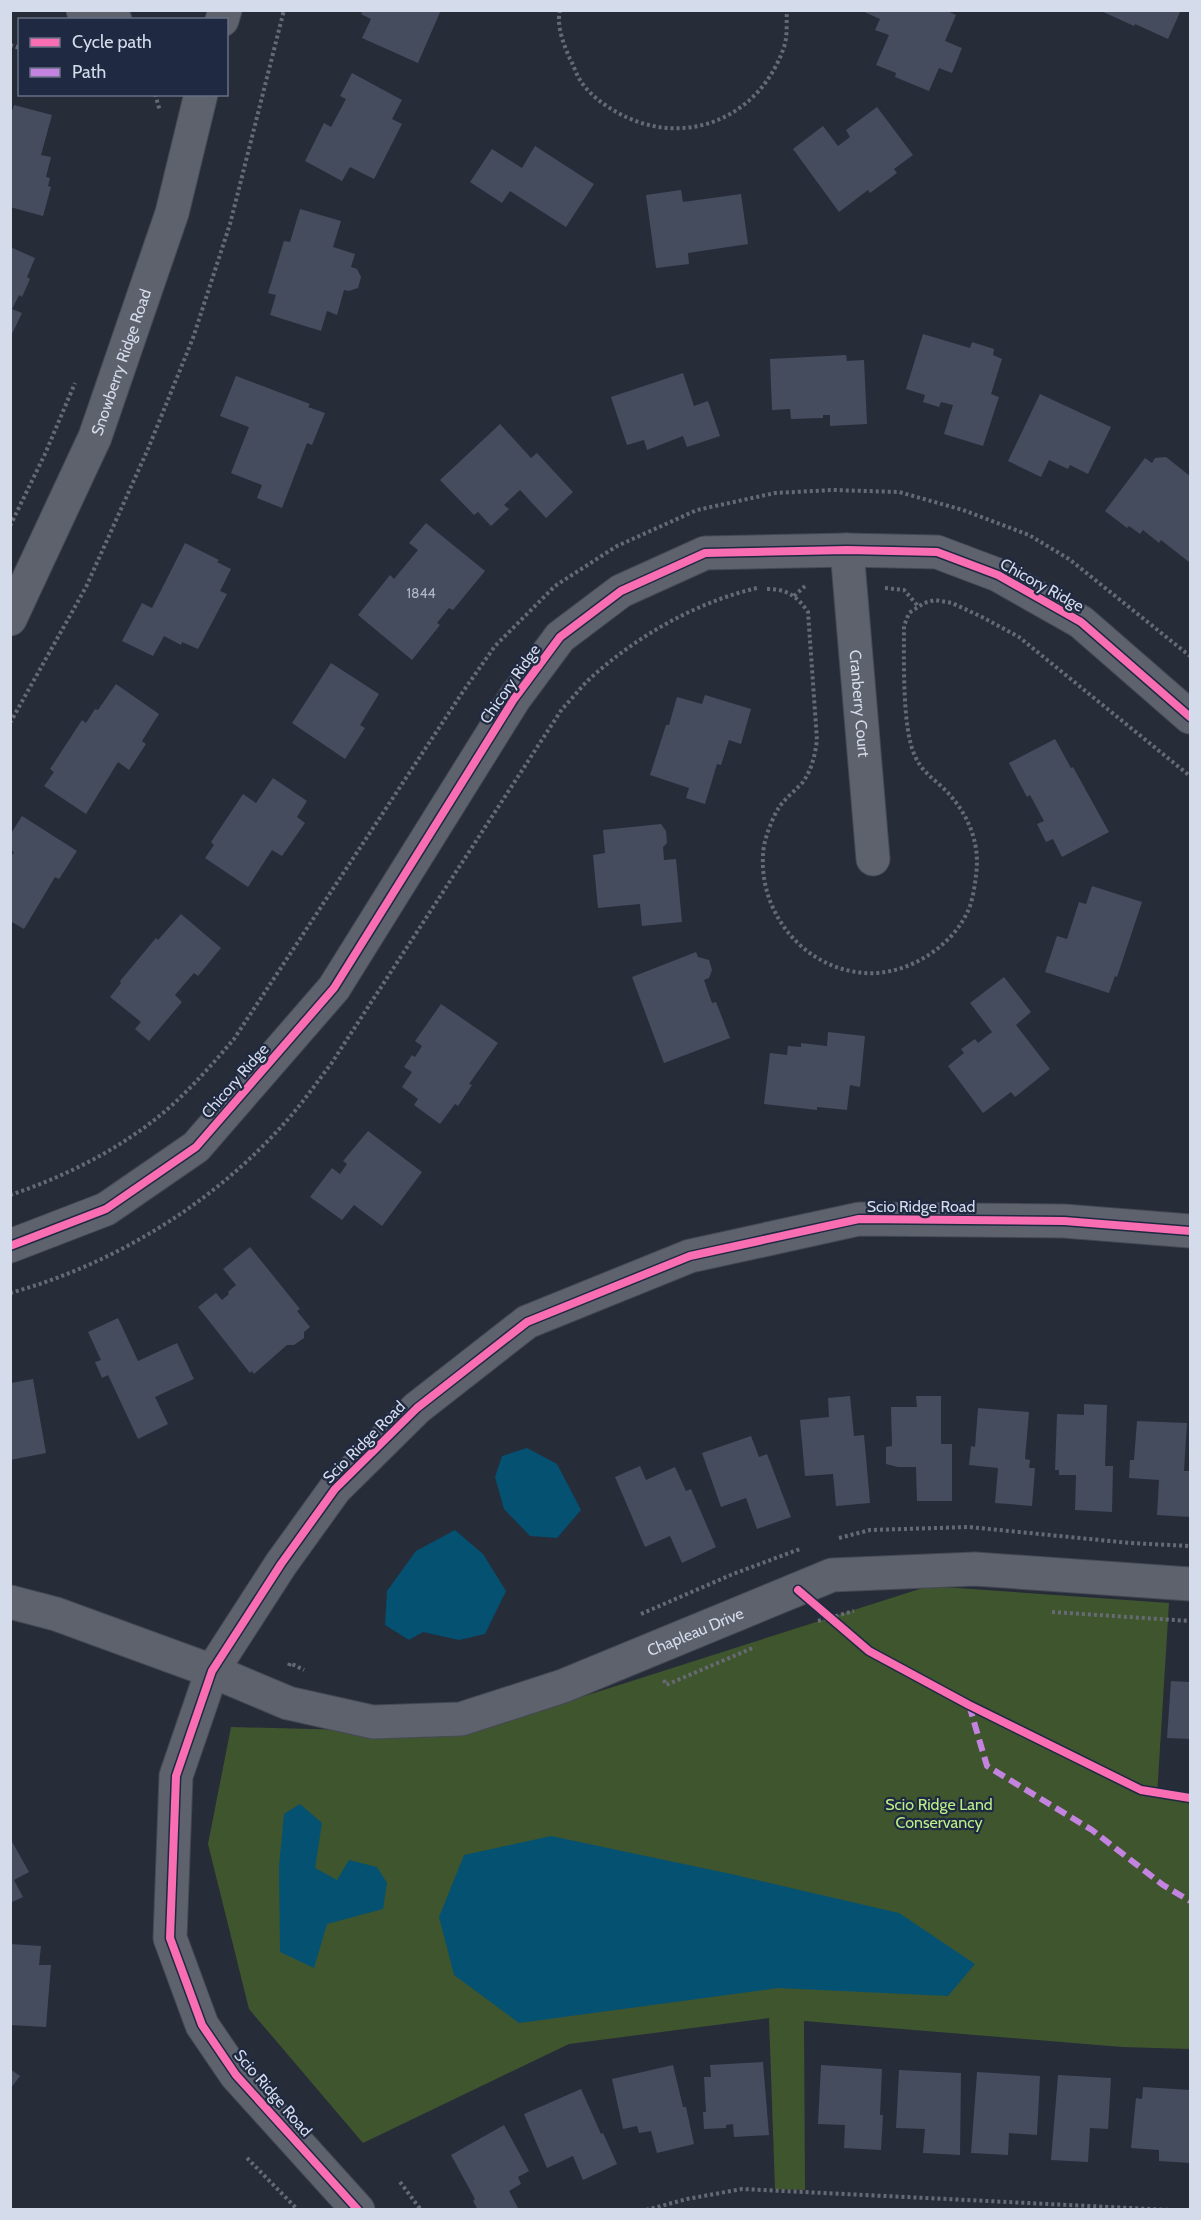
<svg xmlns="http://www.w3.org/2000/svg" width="1201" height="2220" viewBox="0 0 1201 2220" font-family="Cabin,sans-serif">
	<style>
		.green { fill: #3f552e }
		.water { fill: #045172 }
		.building { fill: #444c5e }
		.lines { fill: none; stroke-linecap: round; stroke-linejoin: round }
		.street-casing { stroke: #444954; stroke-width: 35 }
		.secondary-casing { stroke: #444954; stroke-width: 35 }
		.path { stroke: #666a74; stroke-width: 4; stroke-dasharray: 3 3; stroke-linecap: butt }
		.street { stroke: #5d626d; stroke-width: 33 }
		.secondary { stroke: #5d626d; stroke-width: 33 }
		.quiet { stroke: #c483df; stroke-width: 6; stroke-dasharray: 12 6; stroke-linecap: butt }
		.cycleway-casing { stroke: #1f2941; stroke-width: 11 }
		.cycleway { stroke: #f96db3; stroke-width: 8 }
		.labels { text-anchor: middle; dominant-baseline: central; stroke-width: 4.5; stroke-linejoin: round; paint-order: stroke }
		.number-label { font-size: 14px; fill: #b0b7c8 }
		.street-label { font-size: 16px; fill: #d4dbeb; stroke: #1f2941 }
		.park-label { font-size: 16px; fill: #baef88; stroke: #1f2941 }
	</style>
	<rect width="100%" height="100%" fill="#272c39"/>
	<path class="green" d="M929,1586L1169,1603L1157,1796L1190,1799V2049L1122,2047L804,2021L805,2190L775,2189L769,2018L569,2044L363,2143L249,2009L208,1844L231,1727L469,1733Z"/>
	<path class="water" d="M527,1448L557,1464L581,1510L557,1538L530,1536L504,1509L495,1477L502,1456Z
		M455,1530L483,1554L506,1591L485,1634L459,1640L423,1632L409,1640L385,1625L387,1591L416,1551Z
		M300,1804L322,1823L315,1868L337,1880L349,1860L377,1867L387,1883L383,1909L327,1924L314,1968L280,1952L279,1867L284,1814Z
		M551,1836L731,1874L899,1913L975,1964L948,1996L778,1988L519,2023L454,1975L439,1917L464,1855Z"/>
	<path class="building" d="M363,10H441L418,63L362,38L371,19L361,14Z
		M860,10H945L956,15L945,41L962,48L952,73L939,68L929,91L895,77L896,73L876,65L889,35L875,30L880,19Z
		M1099,10H1181L1168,39L1135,24L1134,26Z
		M352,73L402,100L392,119L402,124L374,179L350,167L342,181L305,161L324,123L331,127L346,99L340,96Z
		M14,105L52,115L41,155L51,157L46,177L50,178L48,186L51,187L43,216L10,207V117Z
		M877,107L913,155L894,169L897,173L870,193L868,190L839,212L793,149L823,126L838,146L850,137L846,130Z
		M535,146L594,184L566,227L510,191L502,203L470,182L492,149L522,168Z
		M681,190L683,202L741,194L748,244L688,253L689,264L656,268L646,195Z
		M300,209L341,221L333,247L355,254L351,267L357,269L361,277L358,288L349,291L344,290L337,315L327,311L321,331L270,315L276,295L268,293L284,241L290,242Z
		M10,247L35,258L27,277L30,279L22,297L19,295L12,309L22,313L10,338Z
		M923,334L970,348L972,342L994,349L993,355L1002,359L991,394L999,397L983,446L944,434L953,405L941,402L939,407L923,402L925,395L906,389Z
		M846,355L847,361L864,360L867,424L830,426V415H823V418L791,419L790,409L772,410L770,359Z
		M683,373L694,406L708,401L720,436L687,447L683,436L647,450L644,440L627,445L611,397Z
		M236,376L310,404L308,407L325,413L312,445L307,443L282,508L257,498L262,485L231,473L249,427L220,416Z
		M1040,394L1111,427L1088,474L1070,465L1068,469L1049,460L1041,477L1008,461Z
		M500,424L531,458L537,453L573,492L546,518L520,490L504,505L509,509L491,526L478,512L474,515L440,480Z
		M1166,457L1190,476L1189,562L1161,540L1159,543L1143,530L1140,534L1129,526L1127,528L1105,511L1145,458L1152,463L1155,458Z
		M426,523L485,571L453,610L449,608L437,623L440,625L412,660L358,615L390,575L394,579L418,550L409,543Z
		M185,543L219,560L217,562L231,569L220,591L227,594L198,649L182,642L181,645L164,636L153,656L122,641L142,603L152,608Z
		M331,663L379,694L360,725L365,728L345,759L292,723Z
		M116,684L159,714L142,741L146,744L129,770L118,762L86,814L44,786L54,772L50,769L82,720L86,723L95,709L98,710Z
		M705,695L751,709L741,744L729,740L721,765L717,764L705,804L686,798L689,788L650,775L666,725H669L677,697L702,704Z
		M1055,739L1071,768L1073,767L1109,832L1062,857L1053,839L1046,842L1037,824L1044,821L1030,795L1027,797L1009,763Z
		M273,778L307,801L297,817L305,823L282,856L272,850L248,887L205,858L214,845L211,842L243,794L256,803Z
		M22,816L77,851L59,879L55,877L24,929L10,921V858L14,852L10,850V835Z
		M661,824L666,831L667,843L663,847L664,860L676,859L682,922L642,926L640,904L598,908L593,855L605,853L603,830Z
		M1092,886L1142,902L1117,977L1115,976L1109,993L1045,972L1057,936L1067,939L1079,902L1086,904Z
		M181,914L221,948L198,976L194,973L175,995L182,1002L149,1041L135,1029L141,1022L110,997L121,983L120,981L156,938L158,940Z
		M696,952L698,957L709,960L712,970L709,978L704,980L712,1003L716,1002L730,1038L664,1063L632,977Z
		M1004,977L1031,1012L1016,1025L1050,1069L1015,1097L1011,1092L983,1113L948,1066L964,1053L961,1049L975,1039L978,1043L992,1032L970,1003Z
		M441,1004L498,1043L469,1084L472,1085L458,1106L455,1104L440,1124L414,1105L418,1099L402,1087L412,1072L404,1067L412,1055L415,1057L422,1046L415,1041Z
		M828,1032L865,1036L860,1087L850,1085L847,1110L817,1107V1110L764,1104L770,1053L787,1055L788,1046L801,1047V1043L827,1046Z
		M368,1131L422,1172L382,1226L354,1205L342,1220L310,1197L332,1168L340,1174L347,1164L343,1161Z
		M250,1247L300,1309L297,1311L310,1327L304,1332V1338L294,1345H287L254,1374L252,1371L250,1373L198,1307L216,1293L222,1300L229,1294L228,1292L236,1285L223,1269Z
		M118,1318L138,1361L177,1343L194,1379L155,1397L168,1424L138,1439L108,1375L102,1378L95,1362L101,1360L88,1332Z
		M33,1379L46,1453L10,1460L11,1383Z
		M850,1396L854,1436L864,1435L870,1503L836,1506L833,1474L805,1476L800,1420L829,1417L828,1398Z
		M916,1396H941V1444H952V1501H917L916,1467H898L886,1464V1447L892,1446L891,1407H917Z
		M1084,1404L1107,1405L1105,1466H1113L1112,1512L1075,1510L1076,1475H1059V1470H1055L1057,1414L1084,1415Z
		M978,1408L1029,1412L1025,1459L1030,1460L1029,1468H1035L1032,1506L995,1503L998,1468L969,1465L971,1446L975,1447Z
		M1137,1421L1187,1423L1184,1471H1190V1517L1157,1515L1159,1480L1129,1478L1130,1460H1134Z
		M751,1436L759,1457L767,1454L791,1517L757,1529L746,1498L721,1507L702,1453Z
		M640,1466L646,1480L675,1467L686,1491L691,1489L716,1547L682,1563L670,1536L645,1547L615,1477Z
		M1171,1681L1190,1682V1739L1167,1738Z
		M10,1838L29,1872L14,1880L23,1897L10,1903Z
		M10,1944L41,1946L39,1965H51L46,2027L10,2025Z
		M763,2062L769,2135L734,2137L733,2124L726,2125V2128L704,2129L703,2112H706L704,2077H711L710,2065Z
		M673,2065L683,2107H686L694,2144L657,2153L651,2131L639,2133L637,2126L623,2129L612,2079Z
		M821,2065L882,2069L880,2115H883L881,2150L844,2148L845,2125L818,2124Z
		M10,2069L20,2076L10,2089Z
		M899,2070L961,2073L960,2155L923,2153L925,2129L896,2128Z
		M977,2072L1040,2076L1037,2135L1009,2133L1008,2155L971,2153Z
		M1058,2075L1111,2078L1108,2129L1090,2128L1088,2162L1051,2160Z
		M1143,2087L1190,2090V2163L1159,2161V2150L1131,2148L1136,2098L1142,2099Z
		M581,2089L601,2134L603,2133L617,2164L583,2180L573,2156L547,2168L524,2114Z
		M504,2125L529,2171L518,2177L521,2184L509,2191L519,2210H478L473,2201L475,2199L451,2155Z"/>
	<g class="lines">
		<defs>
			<g id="street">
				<path d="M83,10L115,20"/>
				<path d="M222,20L225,10"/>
				<path id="s1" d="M847,550L873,859"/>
				<path id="s2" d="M10,619L95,437L172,213L201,94"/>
				<path d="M10,1246L106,1209L196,1147L334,988L514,699L560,637L621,591L705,553L847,550L937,552L998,575L1081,622L1190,717"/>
				<path id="s3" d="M358,2210L236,2075L202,2025L170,1938L176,1776L212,1671L288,1703L373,1722L461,1719L563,1686L832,1575L975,1569L1190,1584"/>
			</g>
			<path id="secondary" d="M10,1602L56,1614L212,1671L281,1564L335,1489L417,1408L527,1322L690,1256L859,1219L1064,1221L1190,1231"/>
		</defs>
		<use href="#street" class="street-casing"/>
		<use href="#secondary" class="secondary-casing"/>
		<path class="path" d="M560,10C556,26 564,45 570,59C574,66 576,74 580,80C590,96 609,109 626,117C691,147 761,115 784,47C788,36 786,22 787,10
			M10,45L20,48
			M155,94L160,111
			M10,526L45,454L75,383
			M885,588L904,590L918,606
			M767,589C787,589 797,596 808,612L817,740C815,755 812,769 803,782C795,791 784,799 778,809C771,821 763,842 763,856C760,915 805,969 865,973C907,976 955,946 970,906C973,897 975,885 976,875C981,841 966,809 941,786C931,777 921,770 915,756C902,729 904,659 904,626L909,613L924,603L935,600L952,603L982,617L1019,637L1190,776
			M794,596L805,586
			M10,723L86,587L148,449L193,338L230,224L284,10
			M10,1195C61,1178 110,1154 153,1121C183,1098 209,1068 234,1039L462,693L495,646L555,586L617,546L697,510L775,493L833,490L899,492L963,510L1029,535L1069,559L1190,656
			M10,1293C116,1264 217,1201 289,1118C304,1101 317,1082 331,1064L562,709C573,698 582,685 594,675C639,635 697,602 757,588
			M839,1538L870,1530L969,1527L1130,1543L1190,1546
			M1052,1612L1190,1621
			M641,1614L733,1574L800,1549
			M818,1621L854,1611
			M289,1666L290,1663L304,1670
			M664,1680L666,1685L755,1647
			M247,2158L298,2210
			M400,2182L421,2210
			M646,2210L687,2199L742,2189L1171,2210"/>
		<use href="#street" class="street"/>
		<use href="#secondary" class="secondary"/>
		<path class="quiet" d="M969,1705L987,1766L1092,1830L1163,1885L1190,1901"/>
		<defs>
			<path id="cycleway" d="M10,1246L106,1209L196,1147L334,988L514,699L560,637L621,591L705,553L847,550L937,552L998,575L1081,622L1190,717
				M798,1590L869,1651L969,1705L1141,1790L1190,1798
				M358,2210L236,2075L202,2025L170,1938L176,1776L212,1671L281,1564L335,1489L417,1408L527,1322L690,1256L859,1219L1064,1221L1190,1231"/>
		</defs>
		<use href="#cycleway" class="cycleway-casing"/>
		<use href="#cycleway" class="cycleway"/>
	</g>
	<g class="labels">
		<g class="number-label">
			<text x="421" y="593">1844</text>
		</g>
		<g class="street-label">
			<text stroke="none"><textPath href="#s2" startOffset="280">Snowberry Ridge Road</textPath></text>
			<text transform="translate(1042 585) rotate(29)">Chicory Ridge</text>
			<text transform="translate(510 684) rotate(-55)">Chicory Ridge</text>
			<text stroke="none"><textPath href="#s1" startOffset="154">Cranberry Court</textPath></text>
			<text transform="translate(235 1081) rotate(-49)">Chicory Ridge</text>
			<text x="921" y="1206">Scio Ridge Road</text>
			<text transform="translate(364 1442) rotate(-45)">Scio Ridge Road</text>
			<text stroke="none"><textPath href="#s3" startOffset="1116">Chapleau Drive</textPath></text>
			<text transform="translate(273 2093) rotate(49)">Scio Ridge Road</text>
		</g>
		<g class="park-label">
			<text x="939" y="1804">Scio Ridge Land<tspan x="939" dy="18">Conservancy</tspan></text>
		</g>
	</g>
	<rect width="1201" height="2220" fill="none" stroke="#d4dbeb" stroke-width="24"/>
	<rect x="18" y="18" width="210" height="78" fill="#1f2941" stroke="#677085" stroke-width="1.5"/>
	<rect x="30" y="38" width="30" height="9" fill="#f96db3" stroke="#677085" stroke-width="1.5"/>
	<text x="72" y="48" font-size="18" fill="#d4dbeb">Cycle path</text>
	<rect x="30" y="68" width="30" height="9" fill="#c483df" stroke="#677085" stroke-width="1.5"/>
	<text x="72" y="78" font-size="18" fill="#d4dbeb">Path</text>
</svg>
